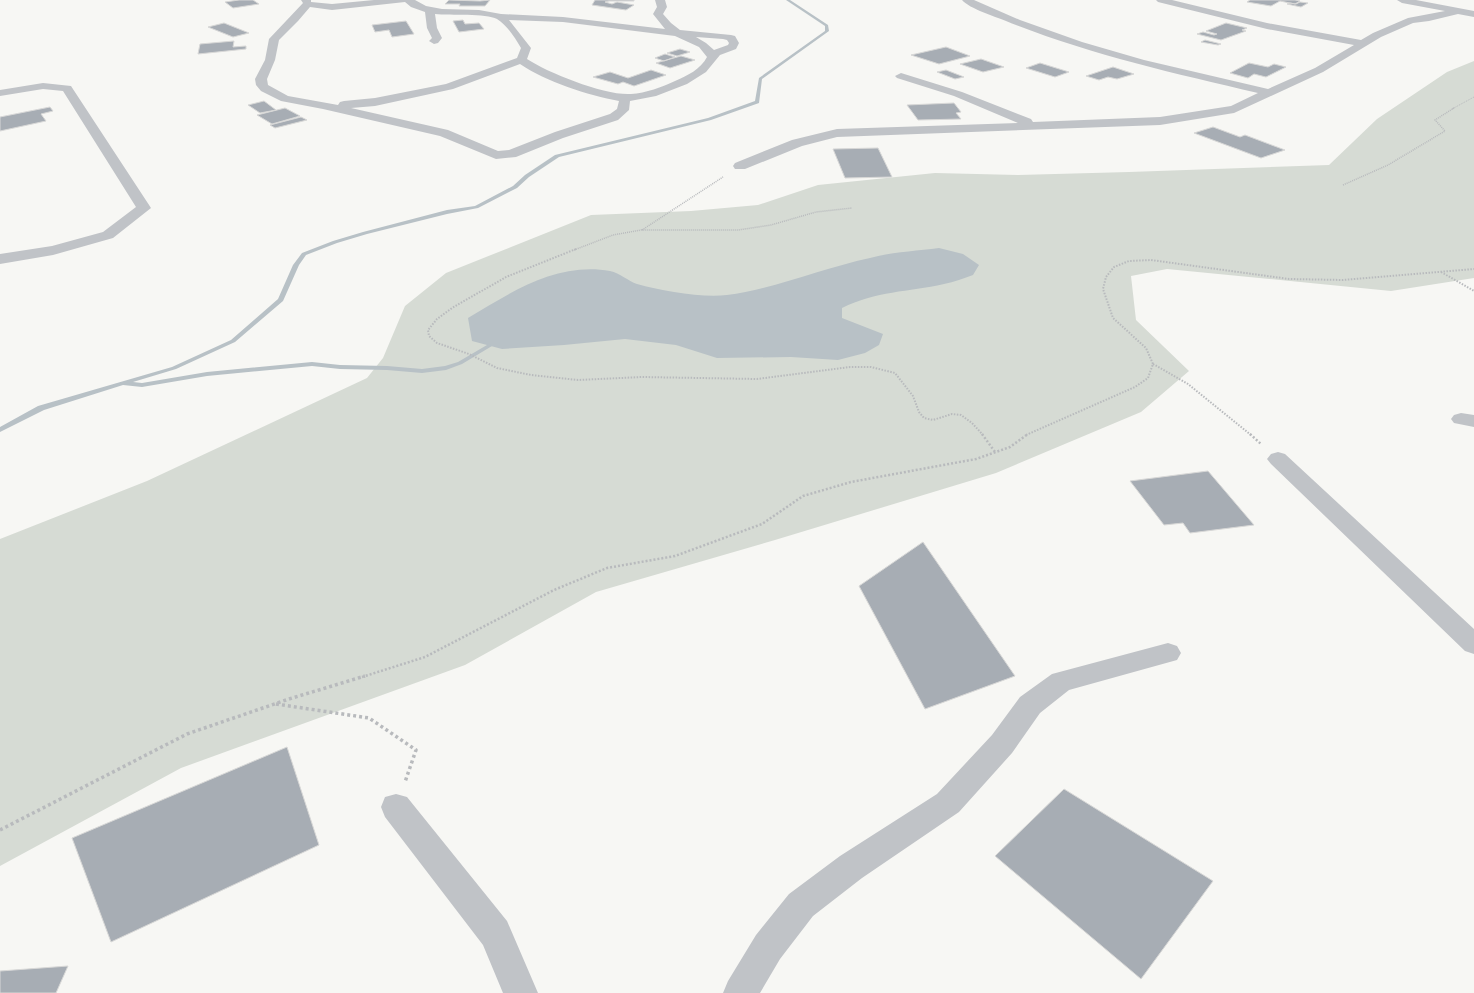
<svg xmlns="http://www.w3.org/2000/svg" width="1474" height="993" viewBox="0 0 1474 993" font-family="Inter,sans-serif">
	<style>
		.green { fill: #d6dbd4 }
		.water { fill: #b8c1c6 }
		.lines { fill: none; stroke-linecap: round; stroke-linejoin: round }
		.stream { fill: #b8c1c6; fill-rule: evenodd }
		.building { fill: #a7adb4; stroke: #d8d8d7 }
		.path-far4 { stroke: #b8babd; stroke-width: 1; stroke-dasharray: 1 1; stroke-linecap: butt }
		.path-far3 { stroke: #b8babd; stroke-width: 1.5; stroke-dasharray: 1 1; stroke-linecap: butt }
		.path-far2 { stroke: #b8babd; stroke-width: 2; stroke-dasharray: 1.5 1.5; stroke-linecap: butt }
		.path-far1 { stroke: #b8babd; stroke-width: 2.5; stroke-dasharray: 2 2; stroke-linecap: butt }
		.path { stroke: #b8babd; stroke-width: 3.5; stroke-dasharray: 3 3; stroke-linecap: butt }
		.minor { fill: #c0c3c7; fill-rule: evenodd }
	</style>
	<rect width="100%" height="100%" fill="#f7f7f4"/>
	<path class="green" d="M1474,61V278L1391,291L1167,269L1131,276L1136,320L1189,371L1141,412L996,473L775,540L596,592L465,665L181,768L0,866V539L147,481L367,378L383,358L405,306L446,273L591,215L691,211L758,205L818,185L935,173L1018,175L1129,172L1329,165L1377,119L1447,72Z"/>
	<path class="water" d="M939,248L963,254L979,265L973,275C964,278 954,282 944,284C908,292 876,291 842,308V318L883,334L879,345L865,353L838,360L791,357L717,358L676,345L625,339L564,345L502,349L472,341L468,318C512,292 556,262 610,271C620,273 628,281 637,284C662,291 702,298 727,295C774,289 823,268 870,258C892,252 916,251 939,248Z"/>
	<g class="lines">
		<path class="stream" d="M786,0H790L828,25L829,31L762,79L759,103L711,120L559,157L529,177L517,188L478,208L447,214L367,234L337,243L306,255L299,265L283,301L235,342L176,369L133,382L142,383L207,372L312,362L340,365L387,366L422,369L445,366L458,362L487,345L489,344L492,346L462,364L446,370L422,373L387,370L340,369L312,366L207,376L142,387L123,385L44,410L0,432V427L38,406L172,367L231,340L278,299L293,265L302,253L333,241L363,232L447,210L475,206L513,186L525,175L555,155L708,118L755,101L759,78L825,31V26Z"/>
	</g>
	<path class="building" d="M239,0H253L259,4L233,8L225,2Z
		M449,0L480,1L490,0L485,6H459L460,4H445Z
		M595,0H634V1H609L605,2L612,4L617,2L634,5L626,10L592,5Z
		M1250,0H1295L1300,1L1295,4L1280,1L1271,6L1247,2Z
		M1300,2L1308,3L1301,7L1287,4L1290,3L1296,4Z
		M463,20L465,24L479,23L484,29L459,32L453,21Z
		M406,21L414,34L392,37L389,30L375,32L372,25Z
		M224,23L249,33L233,37L208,27Z
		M1226,23L1247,28L1242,30L1246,31L1221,40L1197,34L1203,32L1214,35L1217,34L1206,31Z
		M1205,40L1221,44L1218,45L1201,42Z
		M234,41L233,47L246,46V49L198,54L200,44Z
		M946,47L970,56L939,64L911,55Z
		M680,49L690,52L677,56L667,53Z
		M665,54L675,57L664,61L655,58Z
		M681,56L695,60L670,68L656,63Z
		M981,59L1004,67L983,72L960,64Z
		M1040,63L1069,72L1055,77L1026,68Z
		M1249,63L1268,67L1274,64L1286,67L1266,77L1254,74L1248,78L1230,73Z
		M1113,67L1134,74L1117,79L1108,77L1099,80L1086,76Z
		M651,70L666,75L634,86L623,82L618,84L593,77L610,72L628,78Z
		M946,70L964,77L955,79L937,72Z
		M264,101L276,110L260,113L248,105Z
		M954,103L961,112L956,113L961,119L918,120L907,105Z
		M50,107L53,111L41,114L46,121L0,131V117Z
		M285,108L300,116L272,124L257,115Z
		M301,117L307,120L275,128L270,125Z
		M1213,127L1240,137L1245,135L1285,150L1261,158L1194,133Z
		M878,148L892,177L845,178L833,149Z
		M1208,471L1254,525L1190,533L1183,523L1164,525L1130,481Z
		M923,542L1015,676L925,709L859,586Z
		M287,747L319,845L111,942L72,838Z
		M1064,789L1213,881L1141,979L995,856Z
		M68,966L56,993H0V971Z"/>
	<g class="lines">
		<path class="path-far4" d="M1452,109L1474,97"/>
		<path class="path-far3" d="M1343,185L1388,165L1445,131L1435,120L1454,108
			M642,230L723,177
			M574,250L613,235L641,230H738L771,225L816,212L852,208"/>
		<path class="path-far2" d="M576,249L506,277L452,308L437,319L428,330L429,336L437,343L469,354L497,368L531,375L578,380L642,377L757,379L850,367H871L895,373L913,396L919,412L924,418L933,420L952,414L961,415L972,423L983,435
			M1441,272L1474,291
			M1153,364L1188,384L1251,435
			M1026,435L1135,387L1148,378L1153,364L1146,348L1113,318L1103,289L1106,277L1114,267L1129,261L1151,260L1289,279L1343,280L1474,269"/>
		<path class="path-far1" d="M982,434L995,452
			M1250,434L1261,444
			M362,677L425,657L554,590L607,568L675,556L762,524L803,496L851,482L976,459L1010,447L1028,434"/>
		<path class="path" d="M276,704L369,718L416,750L405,782
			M0,830L187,734L289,699L365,676"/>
		<path class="minor" d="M301,0H311V2L332,4L374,0H415L426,6L442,9L479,10L501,14L563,17L665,29L653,14L657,7L655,0H665L667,7L663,14L671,23L680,30L731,35L735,36L739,43L736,49L720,55L706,72L687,84L656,96L630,101L629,110L618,120L563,138L516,157L496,159L440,136L323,109L281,101L261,91L256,85L255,79L265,60L269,39L303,3ZM405,2L411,7L425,12L427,28L432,38L429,41L434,44L438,43L442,38L437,28L435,14C450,16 486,13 497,19C507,25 515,38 521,48L517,58L446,84L375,98L344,101L340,102L338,105L288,96L268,85L267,79L275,60L279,40L298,21L310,7L332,10ZM509,20L563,22L675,36L699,47L707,57C701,69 687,76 675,81C662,87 646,93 631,94C606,96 548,73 527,59L531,48ZM696,37L723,39L727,40L729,43L728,45L714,50L706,43ZM520,64C546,82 588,95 619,101L617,109L610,114L555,132L509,150L498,151L448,130L351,108L375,106L453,89Z
			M962,0H974L1020,20L1082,42L1144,60L1268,89L1315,68L1354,45L1267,29L1158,2L1156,0H1172L1267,23L1361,40L1373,33L1408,18L1445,11L1402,3L1397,0H1416L1474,11V17L1458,14L1429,21L1413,23L1381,37L1323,72L1234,113L1160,125L837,137L802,146L745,169H735L733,166L735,163L792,140L837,129L1018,123L954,96L897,78L895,76L901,73L962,92L1031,119L1033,122L1160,117L1231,106L1258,93C1173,73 1088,54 1006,21C994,16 970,9 962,0Z
			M43,83L71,86L151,208L113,238L53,255L0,264V254L52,246L103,232L136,207L63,91L43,89L0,96V90Z
			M1461,413L1474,415V427L1454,423L1451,419L1454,415Z
			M1278,452L1285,454L1474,629V654L1465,651L1271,464L1267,459L1271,454Z
			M1168,643L1177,646L1181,653L1177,660L1069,690L1040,713L1012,753L959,812L862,878L813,916L780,959L760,993H723L728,981L756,935L789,894L840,856L937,794L992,735L1020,697L1052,674Z
			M396,794L407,797L507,921L538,993H503L483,945L385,817L381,807L385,797Z"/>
	</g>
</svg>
